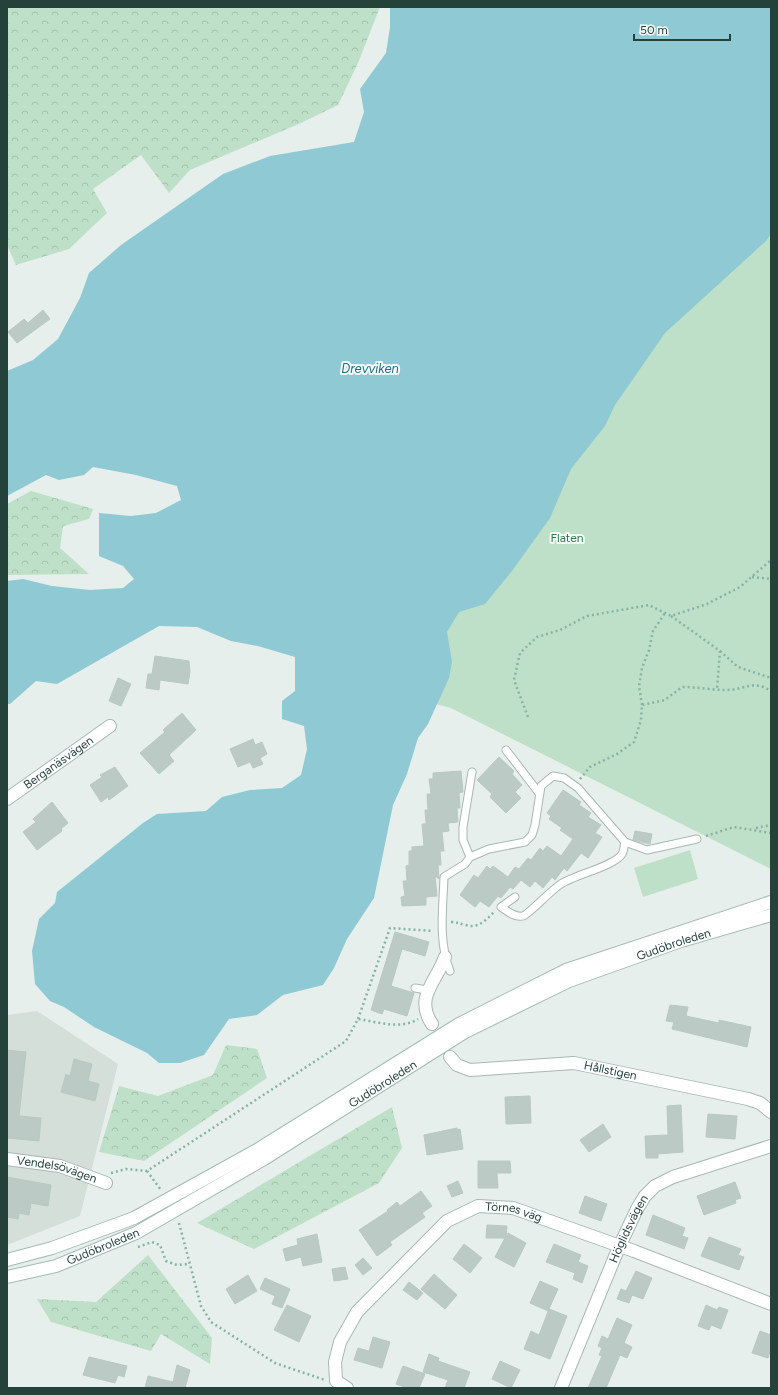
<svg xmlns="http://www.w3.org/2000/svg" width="778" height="1395" viewBox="0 0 778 1395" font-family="Figtree,sans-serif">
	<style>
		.built { fill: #d4dfda }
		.forest { fill: url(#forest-crowns) }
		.green { fill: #bfe0c8 }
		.water { fill: #8ec9d4 }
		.building { fill: #bbcac4; stroke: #b8c9c2 }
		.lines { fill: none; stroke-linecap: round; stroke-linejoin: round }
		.lane-casing { stroke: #a8b8b2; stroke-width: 9 }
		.street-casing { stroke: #a8b8b2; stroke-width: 14 }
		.secondary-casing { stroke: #a4bbb3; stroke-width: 14 }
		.path { stroke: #86b3a5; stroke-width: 2.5; stroke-dasharray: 2 3; stroke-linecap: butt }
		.lane { stroke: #fff; stroke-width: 7 }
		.street { stroke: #fff; stroke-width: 12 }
		.secondary { stroke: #fff; stroke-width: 12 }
		.labels { text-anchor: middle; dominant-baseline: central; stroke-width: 4; stroke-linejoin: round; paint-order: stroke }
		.park-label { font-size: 12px; fill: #2d7a4b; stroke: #f7fbf9 }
		.street-label { font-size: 12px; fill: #24423a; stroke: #f7fbf9 }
		.water-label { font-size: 13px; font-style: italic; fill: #1c6f80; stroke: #f7fbf9 }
	</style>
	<defs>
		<pattern id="forest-crowns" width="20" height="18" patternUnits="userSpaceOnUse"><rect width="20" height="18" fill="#bfe0c8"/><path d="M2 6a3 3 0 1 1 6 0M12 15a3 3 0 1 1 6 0" fill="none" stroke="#a4c1ad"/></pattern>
	</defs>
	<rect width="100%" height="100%" fill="#e6efeb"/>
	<path class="built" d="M37,1011L118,1064L80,1216L7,1245V1015Z"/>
	<path class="forest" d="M7,7H380L358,63L338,105L301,123L190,170L169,193L141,155L93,189L107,213L69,249L16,265L7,245Z
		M31,491L93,509L89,519L63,526L60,548L89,574L7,575V504Z
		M226,1045L257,1049L267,1078L144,1161L99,1152L119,1086L158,1096L213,1075Z
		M392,1107L402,1148L379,1183L254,1249L197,1223Z
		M148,1255L212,1338L210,1364L161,1334L151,1351L51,1322L37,1299L96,1302Z"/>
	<path class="green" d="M771,7V869L451,708L360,684Z
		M690,850L698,879L643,897L634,868Z"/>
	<path class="water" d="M390,7H771V234L766,241L665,333L615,405L605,426L571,469L550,518L512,571L485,604L459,612L447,632L452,662L449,678L428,724L418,738L407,774L393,805L374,898L347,939L334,968L323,985L283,995L257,1015L229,1019L204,1055L180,1063H159L147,1053L94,1027L64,1007L50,1001L35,984L32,951L39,919L55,903L57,892L143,823L157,814L206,811L222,797L250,790L282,788L301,775L307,749L304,726L282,719V701L295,691V657L258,646L231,641L197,627L159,626L57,684L36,681L10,704H7V581L23,579L52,586L90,590L123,588L134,579L123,566L99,556V513L131,516L156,513L181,500L177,486L136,475L93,467L84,475L59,480L46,475L7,496V371L33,360L58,339L80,298L89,273L121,245L223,174L270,156L354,142L364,112L360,89L386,53L390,27Z"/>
	<path class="building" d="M43,310L50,319L17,343L8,332L24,319L28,323Z
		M155,656L189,661L190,672L188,684L160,680L159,690L146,688L148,674H152Z
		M118,678L131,684L121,706L109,701Z
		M182,713L196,730L169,755L174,761L159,774L140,753L165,732L163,730Z
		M253,739L255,745L262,742L267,754L260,758L263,764L253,768L250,762L238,767L230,749Z
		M499,757L514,771L512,774L522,785L515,792L521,798L506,813L490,797L492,794L477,780Z
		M115,767L128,786L109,800L108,797L101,802L90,785L102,777L100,775Z
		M461,771L463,792L459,793L460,808H457L458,822L448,823L449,831L442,832L444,851H440L441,865H438L439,879L435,876L437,896L426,897V905L402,906L401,897L405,896L403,881H407L406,866L409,865V851H412V847L424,846L422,824H426L425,810H428L427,794H431L429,779H433V773Z
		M563,790L581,802L579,805L591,813L588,817L601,825L595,833L602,837L588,858L581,853L567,871L564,868L555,880L552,877L543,888L535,881L530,887L521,880L513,889L510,887L501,898L498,896L489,907L480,901L475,907L460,895L474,875L478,878L487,866L490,869L493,866L508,877L515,867L519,869L528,858L531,860L540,848L543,851L547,846L561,856L573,839L560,830L562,828L549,819L551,816L547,813Z
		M52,802L68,823L61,829L62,831L37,850L23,832L36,822L33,819Z
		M635,831L652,834L650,844L633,840Z
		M395,932L429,942L425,956L402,949L391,986L414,993L407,1016L384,1009L382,1014L371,1010Z
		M670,1005L688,1007L686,1016L719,1023V1020L751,1027L747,1047L672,1029L674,1022L666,1021Z
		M7,1050L26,1052L19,1116L41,1118L39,1141L7,1138Z
		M74,1059L92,1064L88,1081L99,1084L95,1101L61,1092L66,1074L70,1076Z
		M530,1096L531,1123L506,1124L505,1097Z
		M681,1105L683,1152L658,1154V1158H646L645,1136L668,1135L667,1106Z
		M708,1114L737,1116L735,1139L706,1137Z
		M603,1124L611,1137L589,1152L580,1140Z
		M457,1128V1130L460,1129L463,1149L427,1155L424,1135Z
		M478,1161H510L511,1173H497L498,1188H478Z
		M7,1177L51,1185L48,1206L31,1203L29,1215L19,1213L18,1219L7,1217Z
		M458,1181L463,1193L452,1197L447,1186Z
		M735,1182L741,1198L735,1200L736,1203L704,1215L697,1196Z
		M421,1191L432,1206L422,1213L425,1217L390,1242L392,1245L377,1256L359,1230L388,1211L387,1210L397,1202L400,1206Z
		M585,1196L607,1204L601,1221L579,1213Z
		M653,1215L685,1228L682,1236L688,1238L684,1249L646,1235Z
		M487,1225L507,1226L506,1237L508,1233L526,1243L514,1267L495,1257L505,1238H486Z
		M317,1234L322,1262L303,1266L301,1257L286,1261L283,1249L298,1245L297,1239Z
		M709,1237L741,1249L738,1255L744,1257L739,1270L701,1256Z
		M464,1244L482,1258L470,1273L453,1259Z
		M554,1244L581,1255L578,1262L588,1266L582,1283L573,1279L575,1273L546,1262Z
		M363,1258L372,1268L363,1275L355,1265Z
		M345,1267L348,1279L334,1281L332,1269Z
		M636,1271L652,1278L643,1299L632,1295L629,1303L617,1299L621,1289L626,1291Z
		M434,1274L457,1295L445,1309L421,1289Z
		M248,1275L257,1291L235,1304L226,1289Z
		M265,1278L290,1289L282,1308L272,1304L275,1296L260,1289Z
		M540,1281L558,1289L548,1311L530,1303Z
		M409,1282L423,1293L417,1300L403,1290Z
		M287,1305L311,1316L299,1342L274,1330Z
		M706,1305L717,1310L719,1307L728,1310L721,1329L711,1325L709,1330L698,1326Z
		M549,1309L567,1316L550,1359L524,1349L531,1331L539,1335Z
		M617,1318L632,1325L624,1343L632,1347L627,1358L620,1355L606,1388H588L602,1356L599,1355L602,1348L598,1346L602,1336L608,1339Z
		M760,1331L771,1335V1348L768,1358L752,1353Z
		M373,1337L390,1342L382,1368L354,1360L358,1348L369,1351Z
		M429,1354L439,1358L438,1361L470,1372L464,1388H445L448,1380L423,1372Z
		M89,1357L127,1366L124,1377L118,1375L115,1383L83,1375Z
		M500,1361L520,1370L511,1388L492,1379Z
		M177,1365L190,1370L185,1388H145L148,1376L173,1382Z
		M403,1366L425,1374L419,1388H408L396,1384Z"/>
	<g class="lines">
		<defs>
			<path id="lane" d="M506,750L539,793
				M625,842L647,850L697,839
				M470,857L463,840V827L472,772
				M450,971C438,941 443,909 444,877L465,864L470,857L489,849L525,842L532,835L535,825L541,786L553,776L564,778L578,788L625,842C624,845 624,851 622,854C615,866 574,875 561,884C551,890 529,914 523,916C515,918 507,911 501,907L515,897
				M415,988L427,990"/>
			<g id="street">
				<path id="s1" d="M7,799L110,726"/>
				<path d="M432,1024C414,997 437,981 445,957"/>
				<path id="s2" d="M450,1057L457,1065L470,1070L574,1063L748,1099L760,1103L771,1112"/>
				<path id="s3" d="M7,1159L60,1166L106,1183"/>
				<path id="s4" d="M347,1388L336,1381L335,1362L340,1342L357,1312L447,1221L478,1206L513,1208L634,1251L771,1304"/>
				<path id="s5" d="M561,1388L619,1247L637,1209L645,1196L655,1186L673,1177L771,1146"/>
			</g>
			<g id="secondary">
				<path d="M7,1260L52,1248L134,1218L257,1150L459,1024L566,970L771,902"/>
				<path id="s6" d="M7,1277L56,1266L136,1233L264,1159L465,1032L569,981L681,941L771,915"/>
			</g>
		</defs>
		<use href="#lane" class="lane-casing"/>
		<use href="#street" class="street-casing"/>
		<use href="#secondary" class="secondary-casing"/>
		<path class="path" d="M752,577L771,579
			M671,616L720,651L717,689
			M720,651L738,667L771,678
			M642,705L639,686L642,668L649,650L653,631L665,613
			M528,717L514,680L520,653L537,637L560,630L587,616L649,605L671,616L707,604L740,587L771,560
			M580,779L590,767L617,754L634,742L641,720L642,705L665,700L682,687C697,687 712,690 726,690C745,690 752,679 771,691
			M756,828L771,825
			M706,836L734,827L771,833
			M451,922C457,922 460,924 466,925C478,929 486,920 494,912
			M358,1019L390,928L433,931
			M147,1171L161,1190
			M111,1173L126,1169L147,1171L346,1041L358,1019C378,1022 400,1030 418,1019
			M179,1223L201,1306L211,1322L275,1363L325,1380
			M138,1247L152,1242L160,1245L166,1261L177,1265L189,1264"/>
		<use href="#lane" class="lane"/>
		<use href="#street" class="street"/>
		<use href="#secondary" class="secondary"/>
	</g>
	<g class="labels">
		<g class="park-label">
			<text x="567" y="538">Flaten</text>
		</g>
		<g class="street-label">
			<text stroke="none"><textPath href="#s1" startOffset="63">Berganäsvägen</textPath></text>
			<text stroke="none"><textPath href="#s6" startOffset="749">Gudöbroleden</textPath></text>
			<text stroke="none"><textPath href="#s2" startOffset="166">Hållstigen</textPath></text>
			<text stroke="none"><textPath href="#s6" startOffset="425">Gudöbroleden</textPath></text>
			<text stroke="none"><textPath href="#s3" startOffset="51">Vendelsövägen</textPath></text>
			<text stroke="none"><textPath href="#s4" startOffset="286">Törnes väg</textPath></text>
			<text stroke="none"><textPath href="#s5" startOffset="173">Höglidsvägen</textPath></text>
			<text stroke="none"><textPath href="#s6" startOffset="101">Gudöbroleden</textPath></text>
		</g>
		<g class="water-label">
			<text x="370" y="368">Drevviken</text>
		</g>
	</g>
	<rect width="778" height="1395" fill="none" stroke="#24423a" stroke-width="16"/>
	<path d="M634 34v6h96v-6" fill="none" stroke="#24423a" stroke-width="2"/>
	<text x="640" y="34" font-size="12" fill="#24423a" stroke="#f7fbf9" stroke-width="3" paint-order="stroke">50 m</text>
</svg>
